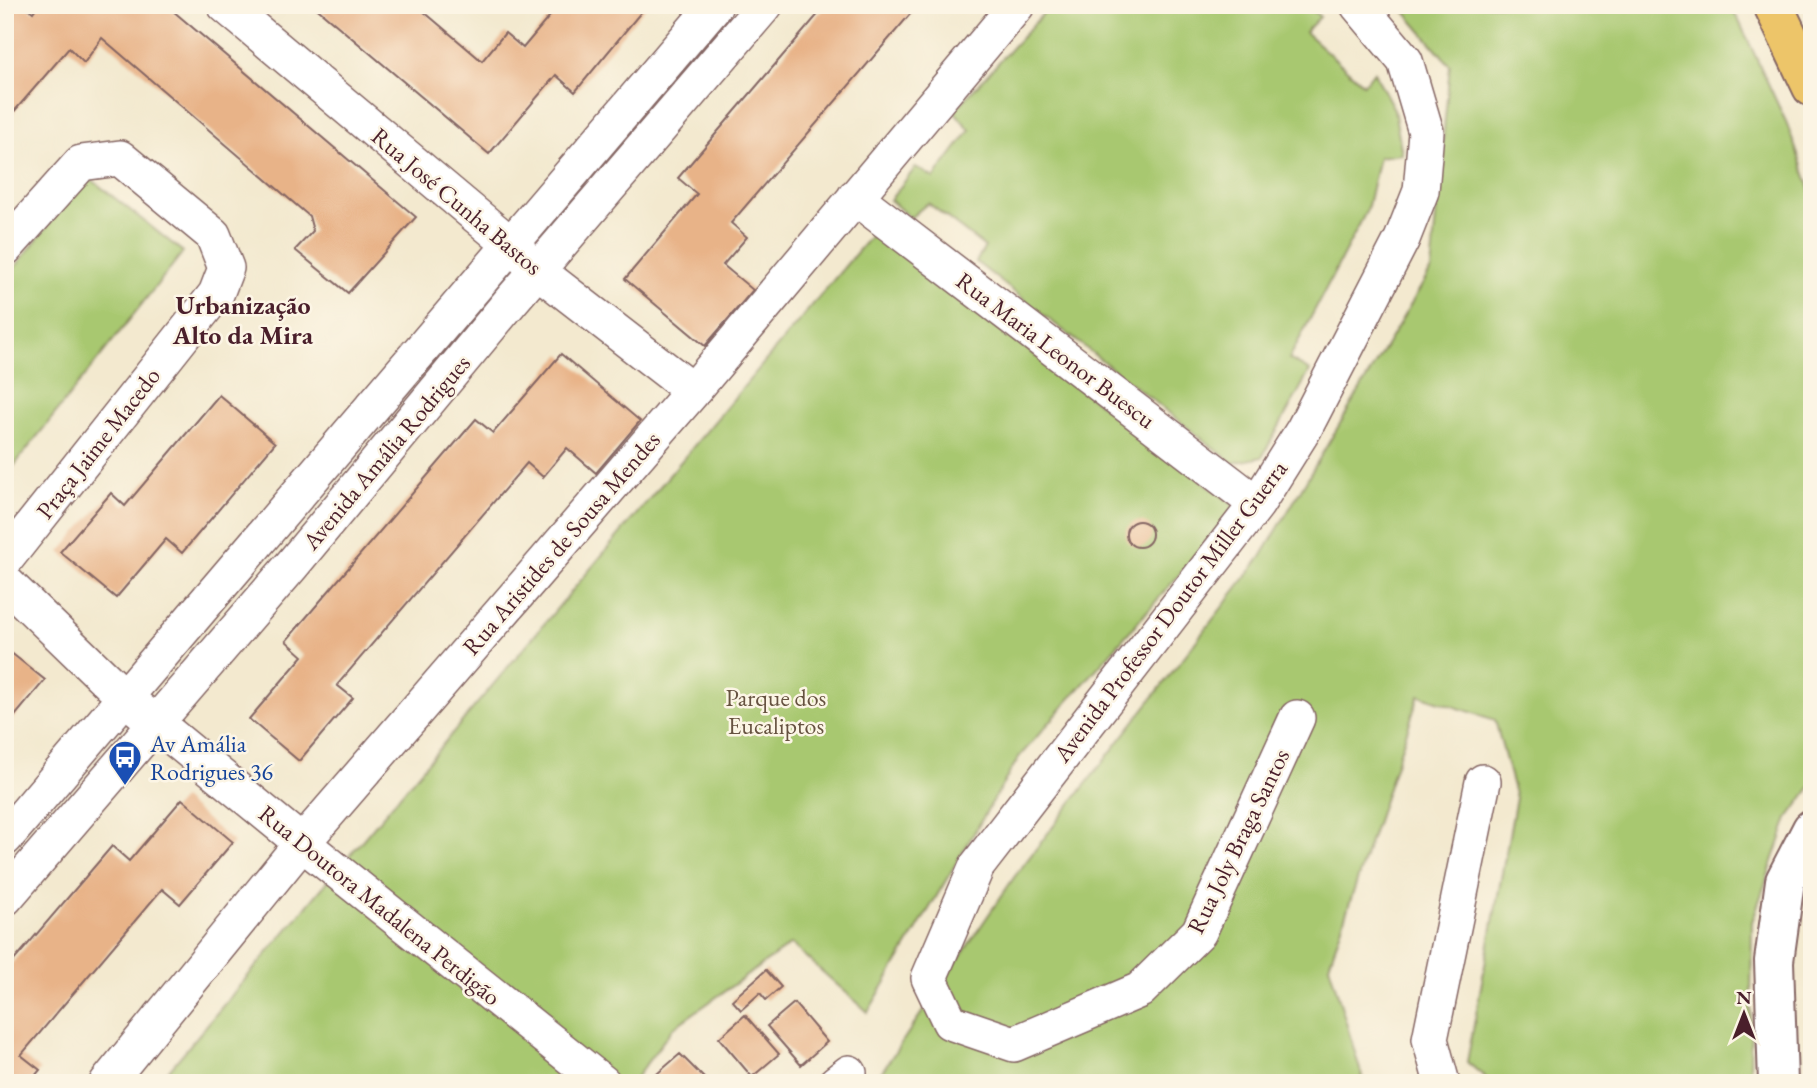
<svg xmlns="http://www.w3.org/2000/svg" width="1817" height="1088" viewBox="0 0 1817 1088" font-family="'EB Garamond',serif">
	<style>
		.green { fill: #a8c870; stroke: #79744e; stroke-width: 2 }
		.building { fill: #e8b388 }
		.lines { fill: none; stroke-linecap: round; stroke-linejoin: round }
		.minor-casing { stroke: #856664; stroke-width: 38 }
		.tertiary-casing { stroke: #856664; stroke-width: 42 }
		.trunk-casing { stroke: #856664; stroke-width: 42 }
		.minor { stroke: #fff; stroke-width: 35 }
		.tertiary { stroke: #fff; stroke-width: 38 }
		.trunk { stroke: #edc569; stroke-width: 38 }
		.labels { text-anchor: middle; dominant-baseline: central; stroke-width: 5; stroke-linejoin: round; paint-order: stroke }
		.street-label { font-size: 24px; fill: #4a1f2b; stroke: #fcf5e5 }
		.park-label { font-size: 24px; fill: #665240; stroke: #fcf5e5 }
		.transit-label { font-size: 24px; fill: #164399; stroke: #fcf5e5; text-anchor: start }
		.neighbourhood-label { font-size: 26px; font-weight: bold; fill: #4a1f2b; stroke: #fcf5e5 }
	</style>
	<rect width="100%" height="100%" fill="#fcf5e5"/>
	<filter id="ink" filterUnits="userSpaceOnUse"><feTurbulence type="fractalNoise" baseFrequency=".0143" numOctaves="2"/><feDisplacementMap in="SourceGraphic" scale="14" xChannelSelector="R" yChannelSelector="G"/><feConvolveMatrix kernelMatrix="1 2 1 2 8 2 1 2 1" color-interpolation-filters="sRGB"/></filter>
	<filter id="wash" filterUnits="userSpaceOnUse"><feTurbulence type="fractalNoise" baseFrequency=".00686" numOctaves="4" result="noise"/><feDisplacementMap in="SourceGraphic" scale="28" xChannelSelector="R" yChannelSelector="G"/><feGaussianBlur stdDeviation="1.57" result="paint"/><feColorMatrix in="noise" values="0 0 0 0 0 0 0 0 0 0 0 0 0 0 0 0 0 1.4 0 .05"/><feComposite in="paint" operator="in"/></filter>
	<g filter="url(#wash)">
		<rect width="100%" height="100%" fill="#f3e9cf"/>
		<path class="green" d="M1051,5H1308L1320,17L1305,32L1363,84L1374,72L1394,109L1402,154L1379,157L1367,210L1289,359L1310,371L1262,457L1233,463L976,262L985,247L928,203L910,218L890,200L916,167L934,178L970,130L954,111Z
			M1399,5H1729L1739,21L1787,124L1812,194V785L1788,818L1752,922L1750,1083H1492L1467,1062L1516,798L1495,720L1419,695L1329,965L1364,1083H874L1015,876L1261,557L1431,270L1450,65Z
			M87,176L183,252L5,477V280Z
			M873,233L1238,508L1019,757L868,1012L791,944L673,1028L632,1083H158Z"/>
		<g id="blocks">
			<path class="building" d="M15,5H24L33,12L38,5H166L416,217L348,293L295,250L313,231L309,216L102,38L84,63L69,48L5,122V16Z
				M313,5H416L482,61L505,33L523,48L559,5H647L575,92L556,75L489,154Z
				M826,5H918L731,223L747,237L723,265L753,290L705,346L625,279L697,194L678,178Z
				M561,354L640,421L596,473L567,448L543,477L527,463L337,685L353,698L299,761L249,719L303,656L286,641L476,419L493,433Z
				M219,395L275,443L182,553L166,539L116,598L60,552L111,493L125,506Z
				M1126 534a13 13 0 1 1 26 0a13 13 0 1 1-26 0Z
				M5,648L45,680L5,728Z
				M182,799L233,842L180,904L162,889L21,1055L40,1070L29,1083H5V971L112,846L129,861Z
				M766,970L781,987L766,1000L760,993L741,1010L732,1000Z
				M794,1003L827,1042L801,1065L767,1026Z
				M745,1015L779,1054L752,1077L719,1038Z
				M680,1054L709,1083H655L651,1079Z"/>
		</g>
	</g>
	<g filter="url(#ink)">
		<use href="#blocks" fill-opacity="0" stroke="#856664" stroke-width="2"/>
		<g class="lines">
			<defs>
				<path id="minor" d="M225,5L510,244L538,271L693,391
					M855,197L1257,504
					M5,248L81,163L120,158L213,235L226,268L216,294L5,560
					M5,582L124,697L302,843L603,1083
					M1297,718L1199,932L1140,990L1014,1044L950,1022L929,978L977,866L1257,504L1304,429L1402,239L1421,191L1426,132L1405,61L1358,5
					M5,838L715,5
					M5,898L292,565L511,301L765,5
					M107,1083L302,843L693,391L1017,5
					M836,1083L849,1073
					M1442,1083L1430,1039L1483,782"/>
				<path id="tertiary" d="M1778,1083L1774,961L1785,881L1812,829"/>
				<path id="trunk" d="M1773,5L1812,87"/>
			</defs>
			<use href="#minor" class="minor-casing"/>
			<use href="#tertiary" class="tertiary-casing"/>
			<use href="#trunk" class="trunk-casing"/>
			<use href="#minor" class="minor"/>
			<use href="#tertiary" class="tertiary"/>
			<use href="#trunk" class="trunk"/>
		</g>
	</g>
	<defs>
		<symbol id="bus-pin" viewBox="-11 -11 22 30"><path d="M0 17L-7.5 6A9.5 9.5 0 1 1 7.5 6Z" fill="#1a4fb4" stroke="#fcf5e5"/><path d="M-5-6H5V4H4V6H2V4H-2V6H-4V4H-5ZM-3.5-4V0h7V-4ZM-3.5 1.2v1.5H-2V1.2ZM2 1.2v1.5H3.5V1.2Z" fill="#fff"/></symbol>
	</defs>
	<g fill-rule="evenodd">
		<use href="#bus-pin" x="106" y="738" width="38" height="52"/>
	</g>
	<g class="labels">
		<g class="street-label">
			<text transform="translate(457 201) rotate(40)">Rua José Cunha Bastos</text>
			<text transform="translate(1056 350) rotate(37)">Rua Maria Leonor Buescu</text>
			<text transform="translate(98 443) rotate(-52)">Praça Jaime Macedo</text>
			<text transform="translate(386 452) rotate(-50)">Avenida Amália Rodrigues</text>
			<text transform="translate(561 543) rotate(-49)">Rua Aristides de Sousa Mendes</text>
			<text transform="translate(1170 611) rotate(-53)">Avenida Professor Doutor Miller Guerra</text>
			<text transform="translate(1238 841) rotate(-64)">Rua Joly Braga Santos</text>
			<text transform="translate(380 905) rotate(39)">Rua Doutora Madalena Perdigão</text>
		</g>
		<g class="park-label">
			<text x="776" y="697">Parque dos<tspan x="776" dy="28">Eucaliptos</tspan></text>
		</g>
		<g class="transit-label">
			<text x="150" y="743">Av Amália<tspan x="150" dy="28">Rodrigues 36</tspan></text>
		</g>
		<g class="neighbourhood-label">
			<text x="243" y="305">Urbanização<tspan x="243" dy="30">Alto da Mira</tspan></text>
		</g>
	</g>
	<rect width="1817" height="1088" fill="none" stroke="#fcf5e5" stroke-width="28"/>
	<g transform="translate(1744 1014)" stroke="#fcf5e5" stroke-width="5" paint-order="stroke">
	<path d="M0-5L12 26L0 18L-12 26Z" fill="#4a1f2b"/>
	<text y="-10" font-size="19" font-weight="bold" text-anchor="middle" fill="#4a1f2b">N</text>
	</g>
</svg>
